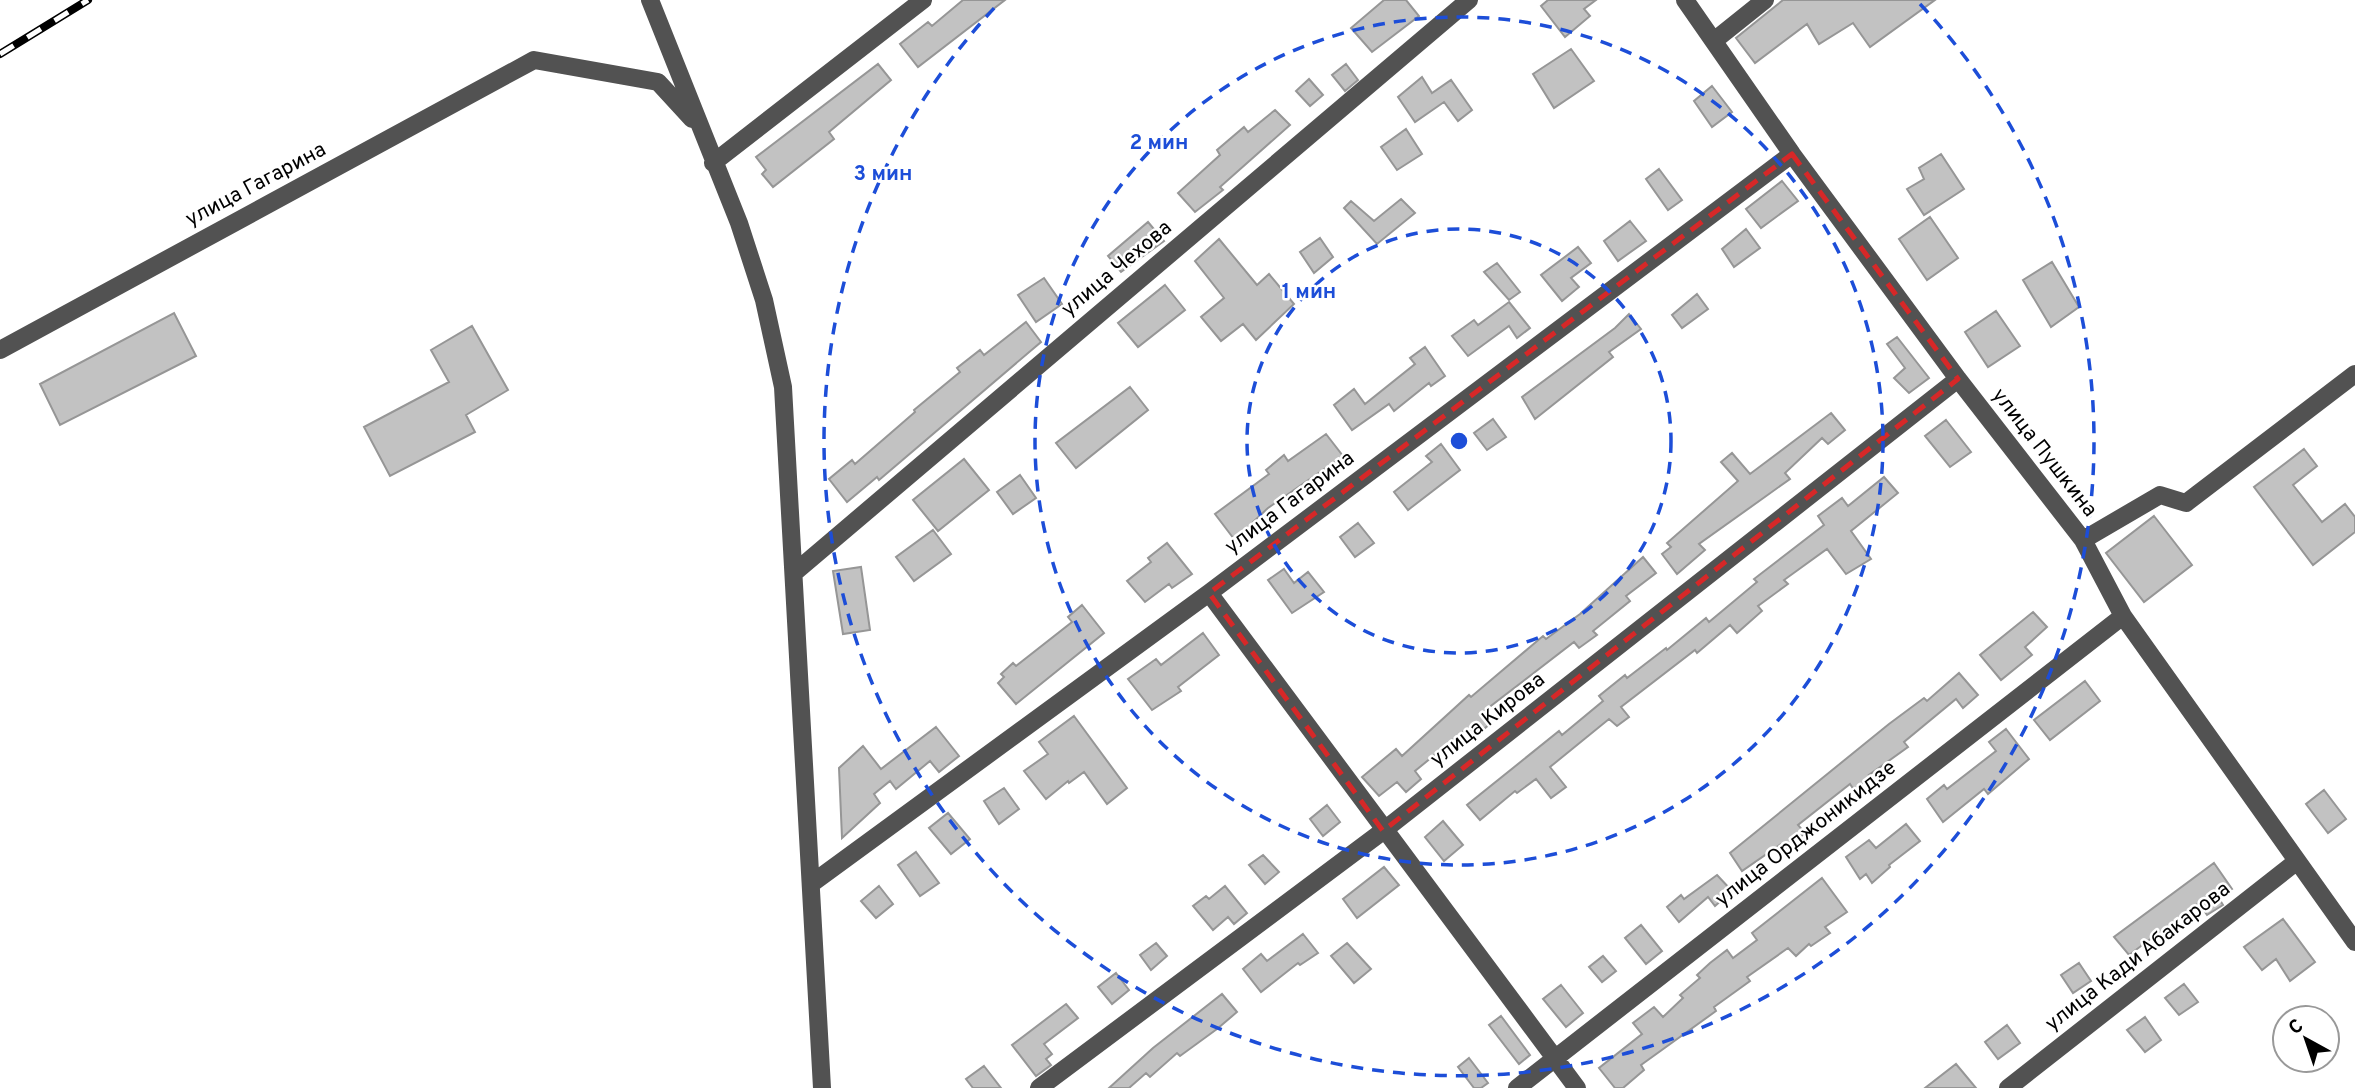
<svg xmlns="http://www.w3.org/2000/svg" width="2355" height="1088" viewBox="0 0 2355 1088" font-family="Overpass,sans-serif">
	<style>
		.building { fill: #c2c2c2; stroke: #969696; stroke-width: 2 }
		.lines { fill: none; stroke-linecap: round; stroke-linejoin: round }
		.minor { stroke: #525252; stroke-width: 18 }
		.rail-casing { stroke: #000; stroke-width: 8 }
		.rail { stroke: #fff; stroke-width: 5; stroke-dasharray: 16; stroke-linecap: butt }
		.marked { fill: none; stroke: #d62828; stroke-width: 5; stroke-dasharray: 14 9; stroke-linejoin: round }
		.ring { fill: none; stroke: #1d4ed8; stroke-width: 3.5; stroke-dasharray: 12 9 }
		.labels { text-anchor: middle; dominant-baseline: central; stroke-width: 5; stroke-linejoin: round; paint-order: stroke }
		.street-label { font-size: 21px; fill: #000; stroke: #fff }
		.centre { fill: #1d4ed8; stroke: #fff; stroke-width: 3.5 }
		.ring-label { font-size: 21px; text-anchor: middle; font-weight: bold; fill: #1d4ed8; stroke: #fff; stroke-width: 5; stroke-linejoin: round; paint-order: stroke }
	</style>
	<rect width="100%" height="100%" fill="#fff"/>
	<path class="building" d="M963,0H1005L918,67L900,44L928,22L932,26Z
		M1384,0H1406L1419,16L1372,52L1351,28Z
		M1548,0H1596L1584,9L1590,16L1565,37L1541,6Z
		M1783,0H1935L1870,47L1853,23L1819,44L1807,24L1755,63L1736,38Z
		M1571,49L1594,81L1554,108L1533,74Z
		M878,64L891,80L829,132L834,139L773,187L762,174L766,170L756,157Z
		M1346,64L1358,80L1345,91L1332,75Z
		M1422,77L1432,93L1451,80L1472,110L1458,121L1444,102L1415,122L1398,97Z
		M1309,79L1323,95L1310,106L1296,91Z
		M1712,86L1732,112L1712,127L1694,101Z
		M1275,110L1290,125L1220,187L1223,190L1195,212L1178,193L1220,155L1217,150L1244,127L1248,132Z
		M1406,129L1422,154L1397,170L1381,147Z
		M1941,154L1964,189L1924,215L1907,189L1924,179L1919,168Z
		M1659,169L1682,200L1668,210L1646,179Z
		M1782,181L1798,201L1761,228L1746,209Z
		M1401,199L1415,213L1377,244L1344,208L1351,201L1374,221Z
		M1930,217L1958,258L1927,280L1899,239Z
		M1630,221L1646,241L1618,261L1604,241Z
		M1148,222L1164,241L1121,272L1108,256Z
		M1746,229L1760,248L1734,267L1722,249Z
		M1320,238L1333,257L1314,273L1300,252Z
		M1219,239L1257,285L1269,274L1294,304L1256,340L1243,324L1221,341L1201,317L1224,298L1195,261Z
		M1578,247L1591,263L1571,278L1579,287L1562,301L1541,275Z
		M2052,262L2079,307L2051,327L2023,280Z
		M1497,263L1520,292L1509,300L1484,272Z
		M1044,278L1062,304L1036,322L1018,295Z
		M1165,285L1185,310L1138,347L1118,323Z
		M1697,294L1708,309L1682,328L1672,315Z
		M1509,302L1530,328L1517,338L1509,326L1468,356L1452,336L1474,320L1478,325Z
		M1996,311L2020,346L1988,367L1965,332Z
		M174,313L196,356L60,425L40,384Z
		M1629,314L1641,329L1609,352L1613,357L1535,419L1522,397L1615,328Z
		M1026,322L1041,342L879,480L877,477L847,502L829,479L852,460L855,464L915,412L914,410L960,372L957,368L980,350L984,355Z
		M472,326L508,390L466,415L475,432L390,476L364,427L449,382L431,350Z
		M1897,337L1929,378L1909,393L1894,378L1905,368L1887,344Z
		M1425,347L1445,376L1431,386L1429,383L1394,411L1389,404L1352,430L1334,405L1354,389L1365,404L1415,364L1410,358Z
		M1130,387L1148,410L1076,468L1056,443Z
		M1831,413L1845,430L1828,444L1822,438L1785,473L1790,479L1699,544L1705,550L1677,574L1662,554L1671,547L1667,543L1738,481L1721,462L1732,453L1750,474Z
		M1493,419L1506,437L1487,450L1474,433Z
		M1946,420L1971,452L1950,467L1925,436Z
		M1326,434L1343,456L1268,508L1249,526L1253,532L1237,543L1215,514L1269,474L1266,470L1284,455L1288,461Z
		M1441,444L1460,470L1408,510L1394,492L1432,462L1426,456Z
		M2304,449L2317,466L2293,485L2322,522L2345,504L2355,517V532L2313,565L2254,487Z
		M964,459L989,490L938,531L913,500Z
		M1020,475L1036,498L1013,514L997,492Z
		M1884,477L1898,493L1851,531L1871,559L1846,574L1827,549L1784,580L1788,584L1758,606L1762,611L1737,633L1730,625L1697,653L1695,650L1621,707L1629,717L1617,726L1609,719L1550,767L1566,787L1551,798L1536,779L1517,793L1515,791L1480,820L1467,805L1559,731L1562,735L1603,701L1599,696L1625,675L1627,678L1666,648L1667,650L1706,618L1709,622L1757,582L1754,579L1824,525L1818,516L1842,498L1848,506Z
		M2154,516L2192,565L2144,602L2106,553Z
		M1358,523L1374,543L1355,557L1340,537Z
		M933,530L951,554L914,581L896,557Z
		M1167,543L1192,574L1172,588L1169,584L1145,602L1127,581L1151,562L1148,558Z
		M1643,557L1656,573L1626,596L1630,601L1593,631L1597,635L1579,648L1574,642L1483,712L1491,723L1472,739L1465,730L1415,771L1421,779L1406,792L1397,782L1379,796L1362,777L1396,749L1402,756L1469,695L1471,697L1543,636L1546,639L1580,614Z
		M861,567L870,630L843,634L833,571Z
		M1284,569L1294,583L1308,572L1324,592L1292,613L1268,580Z
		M1082,605L1104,633L1016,704L998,683L1004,677L1001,674L1013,663L1016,666L1072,622L1068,617Z
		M2033,612L2047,627L2025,647L2032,655L2001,680L1980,655Z
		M1203,633L1219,655L1178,687L1181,691L1152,710L1128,679L1156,659L1161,665Z
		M1959,673L1978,695L1963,708L1956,699L1904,742L1908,747L1869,775L1871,777L1854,790L1850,784L1798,825L1805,833L1785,849L1781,844L1742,871L1730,853L1889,724L1924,698L1927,701Z
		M2085,681L2100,701L2050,740L2034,720Z
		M1074,716L1127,788L1107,804L1084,772L1069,783L1068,781L1046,799L1024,771L1048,754L1039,742Z
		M936,727L959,756L939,772L930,761L896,789L890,781L874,794L880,803L842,838L839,768L863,746L881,769Z
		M2006,729L2029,759L1988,794L1984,789L1943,822L1927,799L1944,785L1947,789L1996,751L1989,742Z
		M1004,788L1019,809L999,824L984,801Z
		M2324,790L2346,819L2328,833L2306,804Z
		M1327,805L1340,822L1323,836L1310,819Z
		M948,813L970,839L951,854L929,828Z
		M1443,821L1463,845L1444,861L1425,837Z
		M1906,824L1920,841L1889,865L1890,867L1872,883L1866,874L1860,879L1846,857L1869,840L1876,848Z
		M916,852L939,883L920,896L898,865Z
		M1263,855L1279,872L1265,884L1249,865Z
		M2214,863L2232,889L2218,897L2223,905L2207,915L2199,903L2129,955L2114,937Z
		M1384,867L1399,885L1357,918L1343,899Z
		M1717,875L1732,891L1715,906L1708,897L1679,922L1667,907L1681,895L1684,899Z
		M1822,878L1847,912L1825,927L1830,933L1811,946L1809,944L1796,956L1788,948L1747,977L1750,981L1714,1007L1716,1011L1641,1065L1644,1070L1623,1088H1615L1599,1068L1642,1034L1633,1023L1654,1007L1663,1017L1683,998L1680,995L1700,978L1697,975L1710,963L1727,950L1733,958L1757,940L1752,933Z
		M879,886L893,904L876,918L861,901Z
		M1225,886L1247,913L1234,924L1228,917L1213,930L1193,906L1206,896L1209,899Z
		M2283,919L2315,962L2290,981L2276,959L2262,970L2244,947Z
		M1641,925L1662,951L1646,964L1625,938Z
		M1303,934L1318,953L1300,965L1298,963L1261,992L1243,969L1261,954L1267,961Z
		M1156,943L1167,956L1151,970L1140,955Z
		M1347,943L1371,969L1354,983L1331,956Z
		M1603,956L1616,971L1602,982L1589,967Z
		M2079,963L2091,981L2073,993L2061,975Z
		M1116,973L1129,990L1112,1004L1098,987Z
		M2184,984L2198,1002L2179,1015L2165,998Z
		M1561,985L1583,1013L1566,1027L1543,999Z
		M1222,994L1237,1012L1217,1029L1180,1056L1177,1053L1150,1077L1146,1073L1129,1088H1109L1153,1048Z
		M1066,1004L1078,1018L1044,1044L1052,1054L1046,1059L1051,1065L1036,1076L1012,1045Z
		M1501,1016L1530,1055L1519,1064L1489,1025Z
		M2145,1017L2161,1040L2145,1052L2127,1030Z
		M2007,1025L2020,1043L1998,1059L1985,1042Z
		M1469,1058L1488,1083L1481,1088H1474L1458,1067Z
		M1956,1064L1976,1088H1925Z
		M984,1066L1001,1088H973L966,1079Z"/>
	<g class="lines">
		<path class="minor" d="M650,0L739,223L764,300L783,387L822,1088
			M1685,0L1792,154L1958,379L2083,540L2123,616L2355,942
			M1715,40L1765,0
			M713,163L923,0
			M0,350L534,60L658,82L692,119
			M2083,540L2160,495L2186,503L2355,374
			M794,573L1469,0
			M1209,593L1577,1088
			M811,884L1209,593L1792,154
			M1039,1088L1383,831L1958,379
			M1517,1088L2123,616
			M2008,1088L2296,862"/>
		<defs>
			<path id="rail" d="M0,54L88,0"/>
		</defs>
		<use href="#rail" class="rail-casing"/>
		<use href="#rail" class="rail"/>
	</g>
	<path class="marked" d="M1792,154L1958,379L1383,831L1209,593Z"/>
	<g class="ring">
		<circle cx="1459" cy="441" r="212"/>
		<circle cx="1459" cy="441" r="424"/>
		<path d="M1920 4A635 635 0 1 1 998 4"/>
	</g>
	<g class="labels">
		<g class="street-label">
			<text transform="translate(256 185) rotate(-28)">улица Гагарина</text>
			<text transform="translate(1117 269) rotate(-40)">улица Чехова</text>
			<text transform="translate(2044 453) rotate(52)">улица Пушкина</text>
			<text transform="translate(1290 503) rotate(-37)">улица Гагарина</text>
			<text transform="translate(1488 720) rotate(-38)">улица Кирова</text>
			<text transform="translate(1806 834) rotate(-38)">улица Орджоникидзе</text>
			<text transform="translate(2138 957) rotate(-38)">улица Кади Абакарова</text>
		</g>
	</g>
	<circle cx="1459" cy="441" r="10" class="centre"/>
	<g class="ring-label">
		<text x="1159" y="149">2 мин</text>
		<text x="883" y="180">3 мин</text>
		<text x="1309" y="298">1 мин</text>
	</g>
	<g transform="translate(2306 1039) rotate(320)"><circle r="33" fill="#ffffff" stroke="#999999" stroke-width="2"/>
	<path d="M0-5L12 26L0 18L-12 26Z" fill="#000000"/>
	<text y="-10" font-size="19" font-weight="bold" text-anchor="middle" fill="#000000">С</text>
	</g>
</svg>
